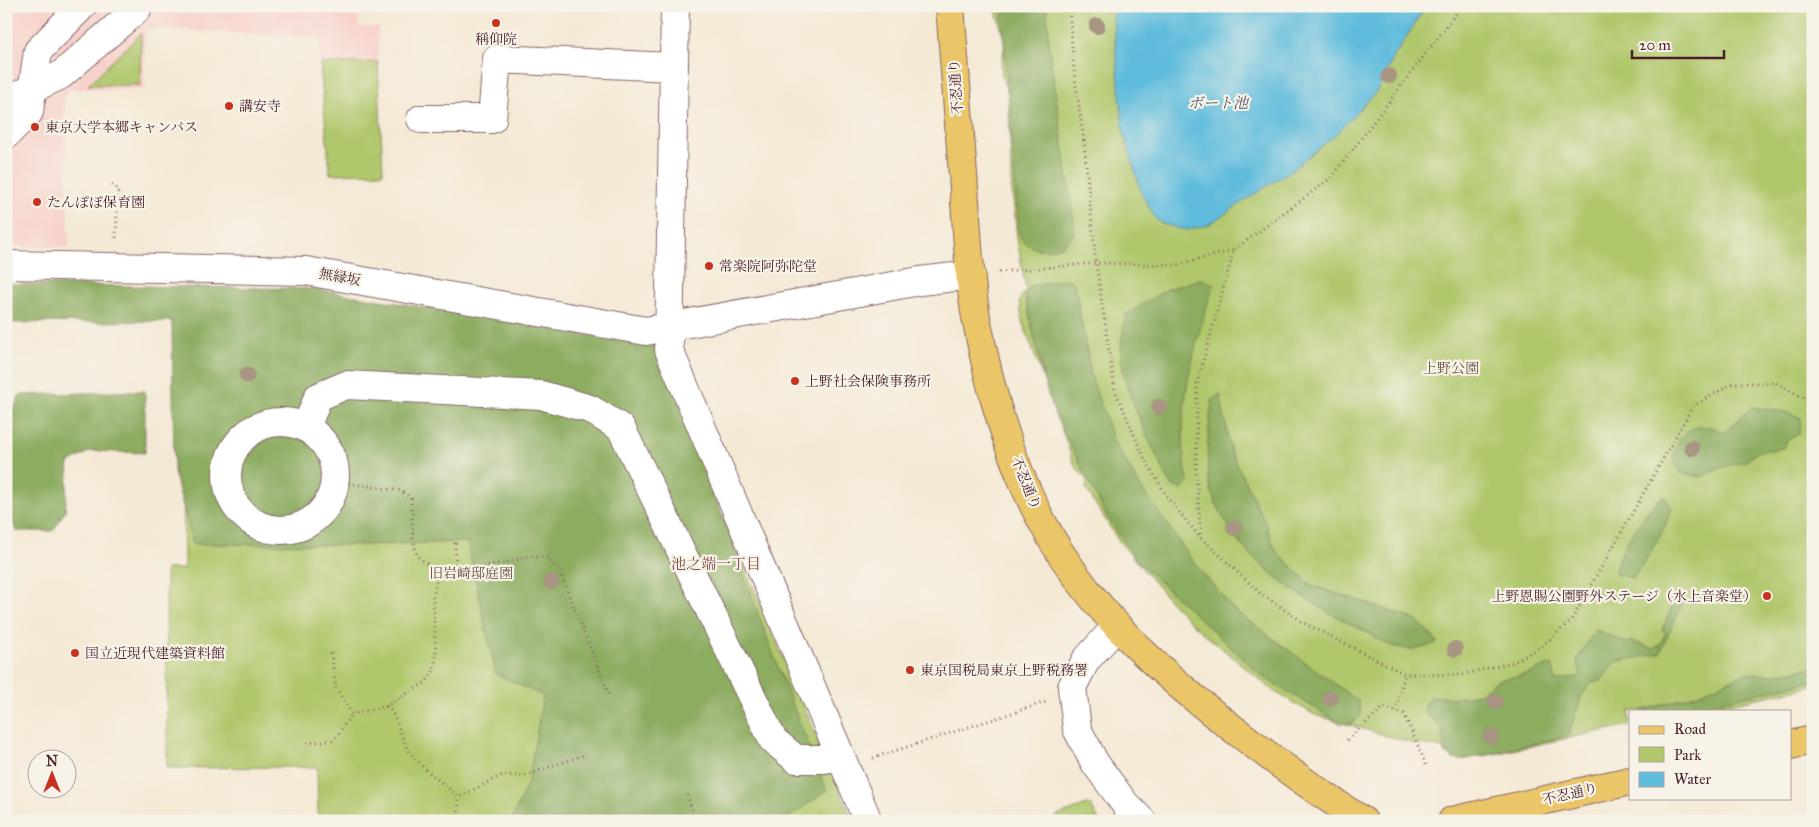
<svg xmlns="http://www.w3.org/2000/svg" width="1819" height="827" viewBox="0 0 1819 827" font-family="'IM FELL Great Primer','Noto Serif JP',serif">
	<style>
		.built { fill: #f7d0c9 }
		.green { fill: #b0c76c; stroke: #7d734c }
		.forest { fill: #8cac60; stroke: #6b6646 }
		.water { fill: #5fbcdd; stroke: #546e84 }
		.lines { fill: none; stroke-linecap: round; stroke-linejoin: round }
		.minor-casing { stroke: #866666; stroke-width: 30 }
		.major-casing { stroke: #866666; stroke-width: 30 }
		.path { stroke: #866666; stroke-width: 3; stroke-dasharray: 1 4; stroke-linecap: butt }
		.minor { stroke: #fff; stroke-width: 28 }
		.major { stroke: #eac669; stroke-width: 28 }
		.tree { fill: #a89582 }
		.poi-dot { fill: #c8321e; stroke: #f7f3e8; stroke-width: 2 }
		.labels { text-anchor: middle; dominant-baseline: central; stroke-width: 4.5; stroke-linejoin: round; paint-order: stroke }
		.poi-label { font-size: 14px; fill: #4a1f2b; stroke: #f7f3e8; text-anchor: start }
		.street-label { font-size: 14px; fill: #4a1f2b; stroke: #f7f3e8 }
		.park-label { font-size: 14px; fill: #69513e; stroke: #f7f3e8 }
		.water-label { font-size: 15px; font-style: italic; fill: #515669; stroke: #f7f3e8 }
		.neighbourhood-label { font-size: 15px; fill: #7e4b42; stroke: #f7f3e8 }
	</style>
	<rect width="100%" height="100%" fill="#f7f3e8"/>
	<filter id="ink" filterUnits="userSpaceOnUse"><feTurbulence type="fractalNoise" baseFrequency=".02" numOctaves="2"/><feDisplacementMap in="SourceGraphic" scale="10" xChannelSelector="R" yChannelSelector="G"/><feConvolveMatrix kernelMatrix="1 2 1 2 8 2 1 2 1" color-interpolation-filters="sRGB"/></filter>
	<filter id="wash" filterUnits="userSpaceOnUse"><feTurbulence type="fractalNoise" baseFrequency=".0096" numOctaves="4" result="noise"/><feDisplacementMap in="SourceGraphic" scale="20" xChannelSelector="R" yChannelSelector="G"/><feGaussianBlur stdDeviation="1.12" result="paint"/><feColorMatrix in="noise" values="0 0 0 0 0 0 0 0 0 0 0 0 0 0 0 0 0 1.4 0 .05"/><feComposite in="paint" operator="in"/></filter>
	<g filter="url(#wash)">
		<rect width="100%" height="100%" fill="#f4e9d5"/>
		<path class="built" d="M6,6H357L359,27H378V62L320,64V38L145,28L144,90L70,89L64,97L69,247L6,246Z"/>
		<path class="green" d="M995,6H1813V686L1699,711H1630V725L1485,756L1463,758L1444,753L1443,748L1412,743L1315,715L1275,692L1192,624L1165,595L1118,540L1086,489L1087,480L1075,466L1023,323L1019,301L1026,290L1017,239L1011,180L1009,96L1002,77L1001,64L1005,44Z
			M141,33L140,85H88Z
			M378,62L383,173L330,174L320,64Z
			M181,291L653,353L853,821H318L317,767L167,768L166,569H184Z
			M1090,804L1099,821H1058L1056,816Z"/>
		<path class="forest" d="M1001,6H1047L1049,47L1074,222V233C1063,254 1028,256 1019,234Z
			M1067,279L1074,283L1076,292L1092,380L1114,442L1144,492L1195,564L1234,610L1358,701L1361,715L1352,724L1340,723L1263,677L1136,560L1106,515L1055,415L1044,381L1026,300V293L1031,286Z
			M1202,279L1214,284C1194,346 1173,416 1188,481L1182,490L1171,485C1153,448 1132,409 1123,369C1119,351 1122,333 1126,315L1167,289Z
			M6,284L314,289L659,347L784,683L827,791L783,821H511L528,782L543,696L496,674L467,542L361,545L193,544L174,472L172,321L6,323Z
			M145,391V453L90,451L69,463L65,511L53,531H16L8,510L6,490V426L20,395Z
			M1220,394L1231,452L1262,516L1277,553L1311,585L1411,618L1422,625L1437,642C1423,649 1413,651 1397,647C1388,646 1378,639 1370,634C1324,611 1268,579 1236,538C1228,527 1221,513 1215,501C1202,474 1209,429 1212,400Z
			M1752,407L1787,412L1801,418L1799,434L1787,440L1784,448L1759,451L1746,461L1723,467L1701,477L1680,473L1673,458C1675,453 1676,443 1680,439C1692,423 1709,424 1724,433Z
			M1663,496L1672,508C1664,534 1648,556 1633,578L1615,574C1615,556 1648,506 1663,496Z
			M1676,598L1681,600L1682,604L1660,653L1615,662L1601,681L1591,683L1582,695L1568,736L1462,760L1453,759L1445,751L1441,727L1424,712L1425,703L1433,696L1457,698L1480,694L1498,680L1527,674L1552,664L1556,681L1581,676L1577,659L1596,630L1627,643L1632,641L1653,649L1660,645L1666,632L1662,630Z
			M1813,667V681L1681,711H1640L1698,694L1746,673L1772,675Z"/>
		<path class="water" d="M1112,6H1426L1395,55L1376,92L1335,135L1293,169L1208,225L1186,230L1163,224L1156,219L1141,192L1123,129Z"/>
	</g>
	<g filter="url(#ink)">
		<g class="lines">
			<defs>
				<path id="minor" d="M675,6L669,350L868,821
					M6,101L61,75L137,9L138,6
					M421,119H492L497,59L673,67
					M6,135L29,112L38,51L82,6
					M6,265L306,271L646,331L920,281L971,275
					M227 476a54 54 0 1 1 108 0a54 54 0 1 1-108 0Z
					M306,428L318,397L346,385L541,395L590,409L621,428L773,740L796,759H825L840,755
					M1116,627L1086,660L1072,687L1077,729L1095,763L1125,804L1142,821"/>
				<path id="major" d="M950,6C955,71 960,136 965,201C968,241 969,283 977,322C989,385 1007,451 1035,508C1082,604 1160,674 1244,737C1283,767 1322,795 1363,821
					M1790,745L1813,740
					M1452,821L1630,781"/>
			</defs>
			<use href="#minor" class="minor-casing"/>
			<use href="#major" class="major-casing"/>
			<path class="path" d="M1069,6L1074,71L1083,134L1096,263L1115,390L1145,460L1170,501L1200,537
				M1462,6L1331,178L1234,250L1197,383L1196,472L1201,538L1260,593L1304,623L1405,674L1460,675L1514,662L1542,646L1571,621L1693,406L1733,383H1776L1813,403
				M112,185L118,189L116,239
				M999,272L1096,263L1177,265L1234,250
				M334,481L401,491L411,498L413,538L417,556L438,573
				M455,543L456,568
				M331,653L336,689L352,714L387,706L426,682L434,670L436,655L433,597L438,573L503,563L529,556L546,558L559,570L610,697
				M387,706C399,719 399,734 407,748C420,768 442,782 459,797L502,775L523,776L584,755
				M1395,711L1405,674
				M1347,740L1384,707L1404,714L1427,767
				M307,743L334,740L352,714
				M873,758L1046,702
				M687,795L696,821
				M458,821L459,797"/>
			<use href="#minor" class="minor"/>
			<use href="#major" class="major"/>
		</g>
		<g class="tree">
			<circle cx="1097" cy="26" r="8"/>
			<circle cx="1389" cy="76" r="8"/>
			<circle cx="247" cy="375" r="8"/>
			<circle cx="1159" cy="407" r="8"/>
			<circle cx="1692" cy="448" r="8"/>
			<circle cx="1234" cy="528" r="8"/>
			<circle cx="551" cy="582" r="8"/>
			<circle cx="1455" cy="649" r="8"/>
			<circle cx="1330" cy="698" r="8"/>
			<circle cx="1495" cy="702" r="8"/>
			<circle cx="1491" cy="737" r="8"/>
		</g>
	</g>
	<g class="poi-dot">
		<circle cx="496" cy="23" r="5"/>
		<circle cx="229" cy="106" r="5"/>
		<circle cx="35" cy="127" r="5"/>
		<circle cx="37" cy="202" r="5"/>
		<circle cx="709" cy="266" r="5"/>
		<circle cx="795" cy="381" r="5"/>
		<circle cx="1767" cy="596" r="5"/>
		<circle cx="75" cy="653" r="5"/>
		<circle cx="910" cy="670" r="5"/>
	</g>
	<g class="labels">
		<g class="poi-label">
			<text x="496" y="39" text-anchor="middle">稱仰院</text>
			<text x="239" y="106">講安寺</text>
			<text x="45" y="127">東京大学本郷キャンパス</text>
			<text x="47" y="202">たんぽぽ保育園</text>
			<text x="719" y="266">常楽院阿弥陀堂</text>
			<text x="805" y="381">上野社会保険事務所</text>
			<text x="1757" y="596" text-anchor="end">上野恩賜公園野外ステージ（水上音楽堂）</text>
			<text x="85" y="653">国立近現代建築資料館</text>
			<text x="920" y="670">東京国税局東京上野税務署</text>
		</g>
		<g class="street-label">
			<text transform="translate(956 87) rotate(-94)">不忍通り</text>
			<text transform="translate(340 277) rotate(10)">無縁坂</text>
			<text transform="translate(1026 483) rotate(68)">不忍通り</text>
			<text transform="translate(1570 794) rotate(-13)">不忍通り</text>
		</g>
		<g class="park-label">
			<text x="1451" y="368">上野公園</text>
			<text x="471" y="573">旧岩崎邸庭園</text>
		</g>
		<g class="water-label">
			<text x="1218" y="103">ボート池</text>
		</g>
		<g class="neighbourhood-label">
			<text x="716" y="564">池之端一丁目</text>
		</g>
	</g>
	<rect width="1819" height="827" fill="none" stroke="#f7f3e8" stroke-width="25"/>
	<rect x="1629" y="710" width="162" height="90" fill="#f7f3e8" stroke="#b29e9c"/>
	<rect x="1639" y="726" width="25" height="8" fill="#eac669" stroke="#b29e9c"/>
	<text x="1674" y="734" font-size="15" fill="#4a1f2b">Road</text>
	<rect x="1639" y="747" width="25" height="15" fill="#b0c76c" stroke="#b29e9c"/>
	<text x="1674" y="760" font-size="15" fill="#4a1f2b">Park</text>
	<rect x="1639" y="772" width="25" height="15" fill="#5fbcdd" stroke="#b29e9c"/>
	<text x="1674" y="784" font-size="15" fill="#4a1f2b">Water</text>
	<g transform="translate(52 774)"><circle r="24" fill="#f7f3e8" stroke="#b29e9c"/>
	<path d="M0-4L9 19L0 12L-9 19Z" fill="#c8321e"/>
	<text y="-8" font-size="14" font-weight="bold" text-anchor="middle" fill="#4a1f2b">N</text>
	</g>
	<path d="M1632 50v8h92v-8" fill="none" stroke="#4a1f2b" stroke-width="2.5"/>
	<text x="1639" y="50" font-size="15" fill="#4a1f2b" stroke="#f7f3e8" stroke-width="4" paint-order="stroke">20 m</text>
</svg>
